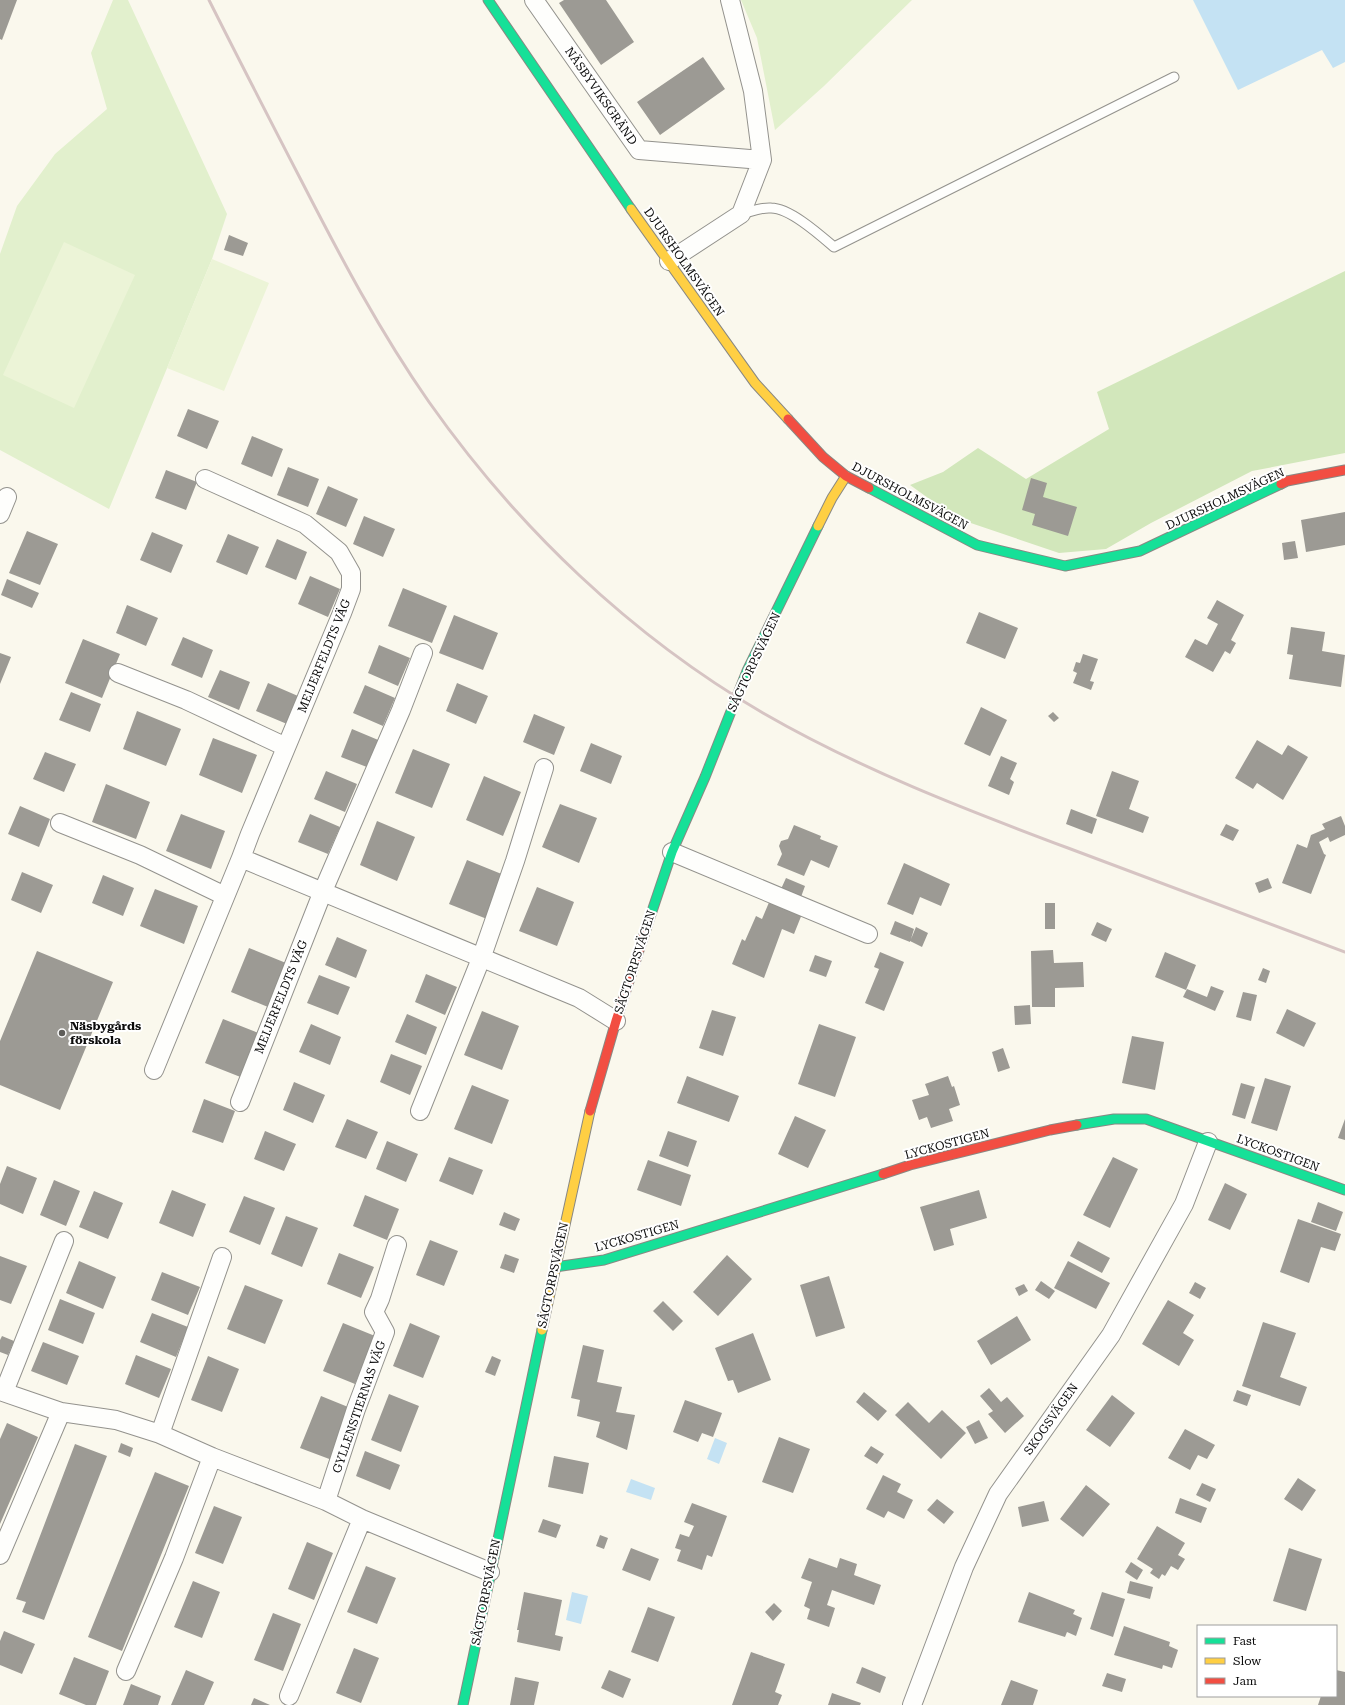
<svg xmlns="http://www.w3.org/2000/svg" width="1345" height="1705" viewBox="0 0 1345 1705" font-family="'Roboto Serif',serif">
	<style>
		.green { fill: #e2f0cd }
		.forest { fill: #d2e7bb }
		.pitch { fill: #ecf4d7 }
		.water { fill: #c4e2f3 }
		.building { fill: #9c9a94 }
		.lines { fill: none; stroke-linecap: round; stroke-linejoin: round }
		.lane-casing { stroke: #93928d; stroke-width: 11 }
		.street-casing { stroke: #93928d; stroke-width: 20 }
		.fast-casing { stroke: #898883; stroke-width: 11 }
		.slow-casing { stroke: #898883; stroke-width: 11 }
		.jam-casing { stroke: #898883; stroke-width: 11 }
		.lane { stroke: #fefefc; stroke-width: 9 }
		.street { stroke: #fefefc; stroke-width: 18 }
		.fast { stroke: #16e098; stroke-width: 9 }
		.slow { stroke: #ffcf43; stroke-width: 9 }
		.jam { stroke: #f24e42; stroke-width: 9 }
		.rail { stroke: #d6c4c3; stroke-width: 3 }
		.poi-dot { fill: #5f5e5a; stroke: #fff; stroke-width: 1.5 }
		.labels { text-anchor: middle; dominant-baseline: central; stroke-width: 4; stroke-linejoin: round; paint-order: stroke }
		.street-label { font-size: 12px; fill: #0b0b0b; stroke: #fff }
		.poi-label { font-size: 12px; font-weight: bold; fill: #0b0b0b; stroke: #fff; text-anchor: start }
	</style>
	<rect width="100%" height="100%" fill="#faf8ed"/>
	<path class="green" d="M113,0H128L227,214L212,259L109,509L0,450V254L17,206L55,154L107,109L91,53Z
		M741,0H912L824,86L775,130L757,38Z"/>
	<path class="forest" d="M1345,271V453L1252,471L1151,523L1106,549L1059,553L956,518L910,485L943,472L978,448L1026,479L1109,429L1097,392Z"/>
	<path class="pitch" d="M64,242L135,275L74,408L3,375Z
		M212,259L269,283L224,391L167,368Z"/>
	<path class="water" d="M1193,0H1345V62L1333,68L1322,50L1238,90Z
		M715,1438L727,1443L719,1464L707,1459Z
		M631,1479L655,1488L651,1500L626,1492Z
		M572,1592L588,1596L581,1624L566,1620Z"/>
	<path class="building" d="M0,0H17L2,40L0,39Z
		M564,0H606L634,42L601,65L559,3Z
		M703,57L725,89L660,135L637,102Z
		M229,235L248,243L243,256L224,250Z
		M188,409L219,421L207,449L177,436Z
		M252,436L283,449L272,477L241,464Z
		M288,467L319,479L308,507L277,495Z
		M166,470L197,482L186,510L155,498Z
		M1031,478L1047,483L1043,497L1077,507L1068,536L1032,525L1035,514L1022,510Z
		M328,486L358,499L346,527L316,514Z
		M1345,512V545L1306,552L1301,520Z
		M364,516L395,529L383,557L353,544Z
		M27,531L58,544L40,585L9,573Z
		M152,532L183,545L171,573L140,560Z
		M228,534L259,547L247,575L216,562Z
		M277,539L307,552L296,580L265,567Z
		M1295,541L1298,558L1284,560L1282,543Z
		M310,576L340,589L328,617L298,604Z
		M7,579L39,593L32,608L1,595Z
		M403,588L447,606L432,643L388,626Z
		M1217,600L1244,615L1231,640L1236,643L1230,654L1225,651L1213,672L1185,657L1195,639L1207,645L1218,624L1207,618Z
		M127,605L158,618L146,646L116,633Z
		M979,612L1018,628L1005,659L966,643Z
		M454,615L498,633L483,670L439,653Z
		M1291,627L1325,632L1322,651L1345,655L1341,687L1289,679L1293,655L1287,654Z
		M183,637L213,650L202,678L171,665Z
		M83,639L120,654L102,698L65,683Z
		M379,645L410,658L398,686L368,673Z
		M0,653L11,657L0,684Z
		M1083,654L1098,659L1090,681L1094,682L1091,690L1073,683L1077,673L1073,671L1076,662L1080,663Z
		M220,670L250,682L239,710L208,697Z
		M268,683L298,696L287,724L256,711Z
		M457,683L488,696L476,724L446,711Z
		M365,685L395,698L383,726L353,713Z
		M71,692L101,704L90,732L59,720Z
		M981,707L1007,720L990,756L964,744Z
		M137,711L181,729L166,766L123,749Z
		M1053,712L1059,718L1054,722L1048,716Z
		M534,714L565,727L554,755L523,742Z
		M352,729L383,742L372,769L341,757Z
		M213,738L257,755L242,793L199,775Z
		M1257,740L1282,755L1288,745L1308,757L1283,800L1257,783L1253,789L1235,778Z
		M591,743L622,756L611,784L580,771Z
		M413,749L450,764L432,808L395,793Z
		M45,752L76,764L64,792L33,779Z
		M1001,756L1017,763L1010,779L1014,782L1009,795L988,786Z
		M326,771L357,784L345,812L314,799Z
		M1112,771L1139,781L1129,809L1149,817L1143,833L1096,816Z
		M484,776L521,792L503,836L466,820Z
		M106,784L150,802L136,839L92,822Z
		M560,804L597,818L579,863L542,847Z
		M20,806L50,819L39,847L8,834Z
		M1071,809L1097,819L1092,834L1066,824Z
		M181,814L225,831L211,869L166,851Z
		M310,814L340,827L328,854L298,842Z
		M1341,816L1345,826V835L1330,842L1328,837L1319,842L1324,854L1326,855L1311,894L1282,883L1297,844L1307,848L1311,835L1325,829L1322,824Z
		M377,821L415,837L397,881L360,865Z
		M1226,824L1239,830L1233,841L1220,835Z
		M794,825L821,836L820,839L838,846L829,868L811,860L804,876L777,865L782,854L779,846L781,841L788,839Z
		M467,860L504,875L487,919L449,904Z
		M904,863L950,884L941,906L920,897L913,915L887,904Z
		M22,872L53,885L41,913L11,900Z
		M103,875L134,888L123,916L92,903Z
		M786,878L805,886L801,897L781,889Z
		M1268,878L1272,888L1259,893L1255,883Z
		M537,887L574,902L557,946L519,931Z
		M155,889L198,906L184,944L140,926Z
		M770,900L802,914L794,934L782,929L764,978L732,964L742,939L745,941L756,916L762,919Z
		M1045,903H1055V929H1045Z
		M895,921L914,929L911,939L916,927L928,933L922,947L910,941V942L890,934Z
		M1097,922L1112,929L1106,942L1091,935Z
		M337,937L367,950L356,978L325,965Z
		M249,948L286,963L268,1007L231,992Z
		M1053,950L1054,963L1083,962L1084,987L1055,988V1007H1032L1031,951Z
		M37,951L113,982L60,1110L0,1085V1041Z
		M880,952L904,962L884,1011L865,1003L879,969L874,967Z
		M1165,952L1196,965L1186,990L1155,977Z
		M815,955L832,961L826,977L809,971Z
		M1263,968L1270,971L1266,983L1258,980Z
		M426,974L457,987L445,1015L415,1002Z
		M319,975L350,987L338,1015L307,1003Z
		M1211,986L1224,991L1215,1011L1183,997L1187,989L1207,997Z
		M1243,992L1257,995L1251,1021L1236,1017Z
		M1030,1005L1031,1024L1015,1025L1014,1006Z
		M1287,1009L1316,1023L1304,1047L1276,1033Z
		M712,1010L736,1017L723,1056L699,1048Z
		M482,1011L519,1026L502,1070L464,1055Z
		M407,1014L437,1027L426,1055L395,1042Z
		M223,1019L261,1034L243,1078L205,1063Z
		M311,1024L341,1037L330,1065L299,1052Z
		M819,1024L856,1037L835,1097L798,1084Z
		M1132,1036L1164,1042L1155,1090L1122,1083Z
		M1003,1048L1010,1068L998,1072L992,1052Z
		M391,1054L422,1066L410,1095L380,1082Z
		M687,1076L739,1096L729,1122L677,1103Z
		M948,1076L952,1087L954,1086L960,1105L949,1109L953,1121L931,1128L927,1117L919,1120L912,1100L929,1095L925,1084Z
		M1265,1078L1291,1086L1277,1131L1251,1123Z
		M294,1082L325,1095L313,1123L283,1110Z
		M1241,1083L1255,1087L1245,1119L1232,1115Z
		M472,1085L509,1100L492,1144L454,1129Z
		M204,1099L235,1111L223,1143L192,1132Z
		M795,1116L826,1130L808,1168L778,1154Z
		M347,1119L378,1132L366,1159L335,1147Z
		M1345,1119V1140L1338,1138Z
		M265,1131L296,1144L284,1171L254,1159Z
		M668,1131L697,1141L688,1167L659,1156Z
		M387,1141L418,1154L406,1182L376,1169Z
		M449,1157L483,1170L473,1195L439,1181Z
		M1113,1157L1138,1169L1110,1228L1083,1215Z
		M648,1160L691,1175L681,1206L637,1190Z
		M7,1166L37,1178L23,1214L0,1204V1184Z
		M54,1180L80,1191L66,1226L40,1215Z
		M1225,1183L1247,1194L1230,1230L1208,1220Z
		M172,1190L206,1204L193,1237L159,1223Z
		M979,1190L987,1218L950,1229L954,1245L934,1251L920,1207Z
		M94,1191L123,1203L108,1239L79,1227Z
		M365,1195L399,1209L387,1240L353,1226Z
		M244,1196L275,1208L260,1245L229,1232Z
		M1318,1202L1343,1212L1336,1231L1311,1222Z
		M504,1212L520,1219L515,1231L499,1225Z
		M286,1216L318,1228L302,1267L271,1254Z
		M1298,1219L1341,1234L1335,1251L1321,1247L1309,1283L1280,1272Z
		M430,1240L458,1251L444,1286L416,1275Z
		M1078,1241L1110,1258L1102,1273L1070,1256Z
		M339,1253L374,1267L361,1298L327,1284Z
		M505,1254L519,1259L514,1273L500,1268Z
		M727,1255L752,1279L718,1316L693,1292Z
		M0,1256L27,1266L11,1304L0,1300Z
		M79,1261L116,1277L103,1309L66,1293Z
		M1068,1261L1110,1283L1096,1309L1054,1288Z
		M162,1272L200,1287L188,1315L151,1300Z
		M829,1276L845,1328L816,1337L800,1285Z
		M1041,1281L1055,1291L1049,1299L1035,1290Z
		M1195,1282L1206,1288L1200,1299L1189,1293Z
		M1024,1284L1028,1291L1019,1296L1015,1288Z
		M245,1285L283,1300L265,1344L227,1329Z
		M60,1299L95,1313L83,1344L48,1330Z
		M1168,1300L1194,1315L1183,1333L1194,1340L1179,1366L1142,1344Z
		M663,1301L683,1321L673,1331L653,1311Z
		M152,1313L188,1327L176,1357L140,1342Z
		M1017,1316L1031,1340L991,1365L977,1341Z
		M1263,1322L1296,1333L1280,1377L1307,1387L1300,1406L1242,1386Z
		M343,1323L375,1336L355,1384L323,1371Z
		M410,1323L440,1336L423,1378L393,1366Z
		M753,1333L771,1380L738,1393L733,1380L728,1381L715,1348Z
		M2,1336L14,1341L8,1355L0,1352V1340Z
		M43,1342L79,1356L67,1385L31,1371Z
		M583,1345L604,1350L597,1382L622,1387L616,1412L635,1415L627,1450L596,1437L600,1422L577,1416L580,1400L571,1398Z
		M136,1355L171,1369L159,1398L125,1384Z
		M208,1356L239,1369L222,1412L191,1400Z
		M492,1356L501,1360L495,1376L485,1372Z
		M989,1388L1001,1402L1007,1397L1024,1416L1005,1433L988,1414L993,1411L980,1396Z
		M1237,1390L1251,1395L1247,1406L1233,1401Z
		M864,1392L887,1411L878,1421L856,1402Z
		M389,1394L419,1406L401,1452L371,1440Z
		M1112,1395L1135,1413L1110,1447L1086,1430Z
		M321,1396L353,1409L332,1460L300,1448Z
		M685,1400L722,1413L713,1437L702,1433L698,1442L673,1432Z
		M908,1402L929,1423L942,1410L966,1433L941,1459L895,1415Z
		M979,1420L988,1438L975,1444L966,1427Z
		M7,1423L38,1437L0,1524V1439Z
		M1185,1429L1215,1445L1207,1459L1198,1455L1190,1470L1168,1458Z
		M779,1437L810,1449L793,1493L762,1482Z
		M121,1443L133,1448L130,1457L118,1452Z
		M75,1444L107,1456L44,1620L22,1612L26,1602L16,1599Z
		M871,1446L884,1454L877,1464L864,1456Z
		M365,1451L400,1465L390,1490L356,1476Z
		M554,1456L589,1463L583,1494L548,1487Z
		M155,1472L189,1486L122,1651L88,1637Z
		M883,1475L901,1484L897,1492L913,1500L904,1519L888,1511L884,1518L866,1509Z
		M1298,1478L1316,1490L1302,1511L1284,1499Z
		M1202,1483L1216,1489L1210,1502L1196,1495Z
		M1086,1485L1110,1504L1083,1537L1060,1519Z
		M1180,1498L1207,1508L1201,1523L1175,1513Z
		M937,1499L954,1512L944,1524L927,1510Z
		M1044,1501L1049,1521L1022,1527L1018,1507Z
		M692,1503L727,1516L712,1557L707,1555L702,1570L677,1561L681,1550L675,1548L680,1534L689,1537L694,1526L684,1522Z
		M214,1506L242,1517L223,1564L195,1553Z
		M543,1519L561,1525L556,1538L538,1532Z
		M1157,1526L1185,1543L1178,1555L1185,1559L1178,1570L1171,1566L1165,1576L1162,1574L1159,1579L1150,1573L1153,1569L1137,1559Z
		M600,1535L608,1538L604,1549L596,1546Z
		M307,1542L333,1553L314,1600L288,1589Z
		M631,1548L659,1559L650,1581L622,1570Z
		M1289,1548L1322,1559L1306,1611L1273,1601Z
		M809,1558L837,1568L840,1558L857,1564L854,1575L881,1585L874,1605L832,1590L827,1605L835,1608L829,1627L807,1619L810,1609L804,1606L812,1582L801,1578Z
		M1131,1562L1143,1570L1137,1580L1125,1572Z
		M366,1566L396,1578L377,1624L347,1612Z
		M193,1581L220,1592L202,1638L174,1627Z
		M1130,1581L1153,1587L1150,1599L1127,1593Z
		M524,1592L562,1600L555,1635L563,1637L560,1651L517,1642L519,1630H517Z
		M1029,1592L1075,1610L1073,1614L1082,1618L1076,1636L1067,1632L1065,1637L1018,1622Z
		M1102,1592L1125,1599L1113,1637L1090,1629Z
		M774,1603L782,1611L773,1621L765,1612Z
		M648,1607L675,1617L658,1662L631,1652Z
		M273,1613L301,1624L283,1671L254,1660Z
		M1124,1626L1170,1642L1169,1646L1178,1650L1172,1668L1163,1665L1162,1669L1114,1655Z
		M4,1631L35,1644L22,1674L0,1665V1641Z
		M354,1648L379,1658L361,1703L336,1693Z
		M751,1652L785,1664L775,1692L782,1695L778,1705H732Z
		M74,1657L109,1671L96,1705H86L59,1694Z
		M862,1667L886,1677L880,1693L856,1683Z
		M186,1670L214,1682L204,1705H171Z
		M609,1670L631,1679L623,1698L601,1688Z
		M1336,1670L1345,1672V1705H1318L1321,1696H1336Z
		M1107,1673L1126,1679L1122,1692L1102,1686Z
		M515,1677L539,1682L534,1705H510Z
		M1011,1680L1038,1690L1033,1705H1001Z
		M131,1684L161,1696L158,1705H123Z
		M832,1693L861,1703L860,1705H828Z
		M254,1698L270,1705H251Z"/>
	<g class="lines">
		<defs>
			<path id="lane" d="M741,214C750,212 762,207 771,208C790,208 820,235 834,247L1174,77"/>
			<path id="street" d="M534,0L639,150L762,160
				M669,261L741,214L762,160L753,91L730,0
				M205,479L305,524L339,552L351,573V589L342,613L250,834L241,858
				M0,514L7,497
				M118,673L186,700L286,747
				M60,823L140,855L225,896
				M672,852L868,934
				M154,1070L241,858L579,998L616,1021
				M240,1102L323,891L401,710L423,653
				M420,1111L482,956L515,861L544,768
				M0,1391L61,1412L116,1420L160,1434L212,1457L326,1501L362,1519L490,1572
				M4,1392L64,1241
				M160,1434L222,1257
				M326,1501L356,1409L385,1332L374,1312L380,1299L397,1245
				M0,1555L61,1412
				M126,1671L174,1558L212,1457
				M289,1696L362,1519
				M912,1705L964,1567L998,1494L1111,1335L1184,1204L1208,1142"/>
			<path id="fast" d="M488,0L631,209
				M869,488L977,545L1065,566L1140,551L1281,484
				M644,935L672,852L705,777L747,671L818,526
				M1077,1125L1114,1119H1146L1345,1190
				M555,1267L604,1260L883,1174
				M463,1705L542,1330"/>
			<path id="slow" d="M631,209L755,383L788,419
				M818,526L832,498L846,476
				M542,1330L590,1111"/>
			<path id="jam" d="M788,419L823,457L846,476L869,488
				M1281,484L1287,481L1345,470
				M590,1111L616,1021L644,935
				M883,1174L910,1165L1050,1130L1077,1125"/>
		</defs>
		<use href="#lane" class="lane-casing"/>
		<use href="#street" class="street-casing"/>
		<use href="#fast" class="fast-casing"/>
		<use href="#slow" class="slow-casing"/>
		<use href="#jam" class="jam-casing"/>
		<use href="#lane" class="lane"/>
		<use href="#street" class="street"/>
		<use href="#fast" class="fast"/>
		<use href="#slow" class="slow"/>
		<use href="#jam" class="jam"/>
		<path class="rail" d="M209,0C239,60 270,120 301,180C340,256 380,332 429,402C517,527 631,636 763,713C860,769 964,809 1068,848C1161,883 1253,918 1345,952"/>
	</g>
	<circle class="poi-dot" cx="62" cy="1033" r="4"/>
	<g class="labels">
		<g class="street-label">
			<text transform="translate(601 96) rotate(55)">NÄSBYVIKSGRÄND</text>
			<text transform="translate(684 262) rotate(55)">DJURSHOLMSVÄGEN</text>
			<text transform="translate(910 496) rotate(28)">DJURSHOLMSVÄGEN</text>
			<text transform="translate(1225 499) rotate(-25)">DJURSHOLMSVÄGEN</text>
			<text transform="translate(324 656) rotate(-68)">MEIJERFELDTS VÄG</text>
			<text transform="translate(754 662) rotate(-65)">SÅGTORPSVÄGEN</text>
			<text transform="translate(635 962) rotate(-72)">SÅGTORPSVÄGEN</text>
			<text transform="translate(281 997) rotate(-68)">MEIJERFELDTS VÄG</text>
			<text transform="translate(947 1144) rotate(-15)">LYCKOSTIGEN</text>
			<text transform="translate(1278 1153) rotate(20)">LYCKOSTIGEN</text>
			<text transform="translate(637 1236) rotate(-16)">LYCKOSTIGEN</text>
			<text transform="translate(553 1275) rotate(-78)">SÅGTORPSVÄGEN</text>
			<text transform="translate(359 1407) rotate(-71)">GYLLENSTIERNAS VÄG</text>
			<text transform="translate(1051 1419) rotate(-55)">SKOGSVÄGEN</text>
			<text transform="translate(486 1592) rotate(-79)">SÅGTORPSVÄGEN</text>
		</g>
		<g class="poi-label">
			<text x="70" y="1026">Näsbygårds<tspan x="70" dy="14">förskola</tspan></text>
		</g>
	</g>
	<rect x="1197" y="1625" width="140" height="72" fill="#ffffff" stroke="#9d9d9d"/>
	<rect x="1205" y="1638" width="20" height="6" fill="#16e098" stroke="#9d9d9d"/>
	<text x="1233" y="1645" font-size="12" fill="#0b0b0b">Fast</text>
	<rect x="1205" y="1658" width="20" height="6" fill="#ffcf43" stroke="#9d9d9d"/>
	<text x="1233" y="1665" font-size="12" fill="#0b0b0b">Slow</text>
	<rect x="1205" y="1678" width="20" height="6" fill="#f24e42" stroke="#9d9d9d"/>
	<text x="1233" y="1685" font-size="12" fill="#0b0b0b">Jam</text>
</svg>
